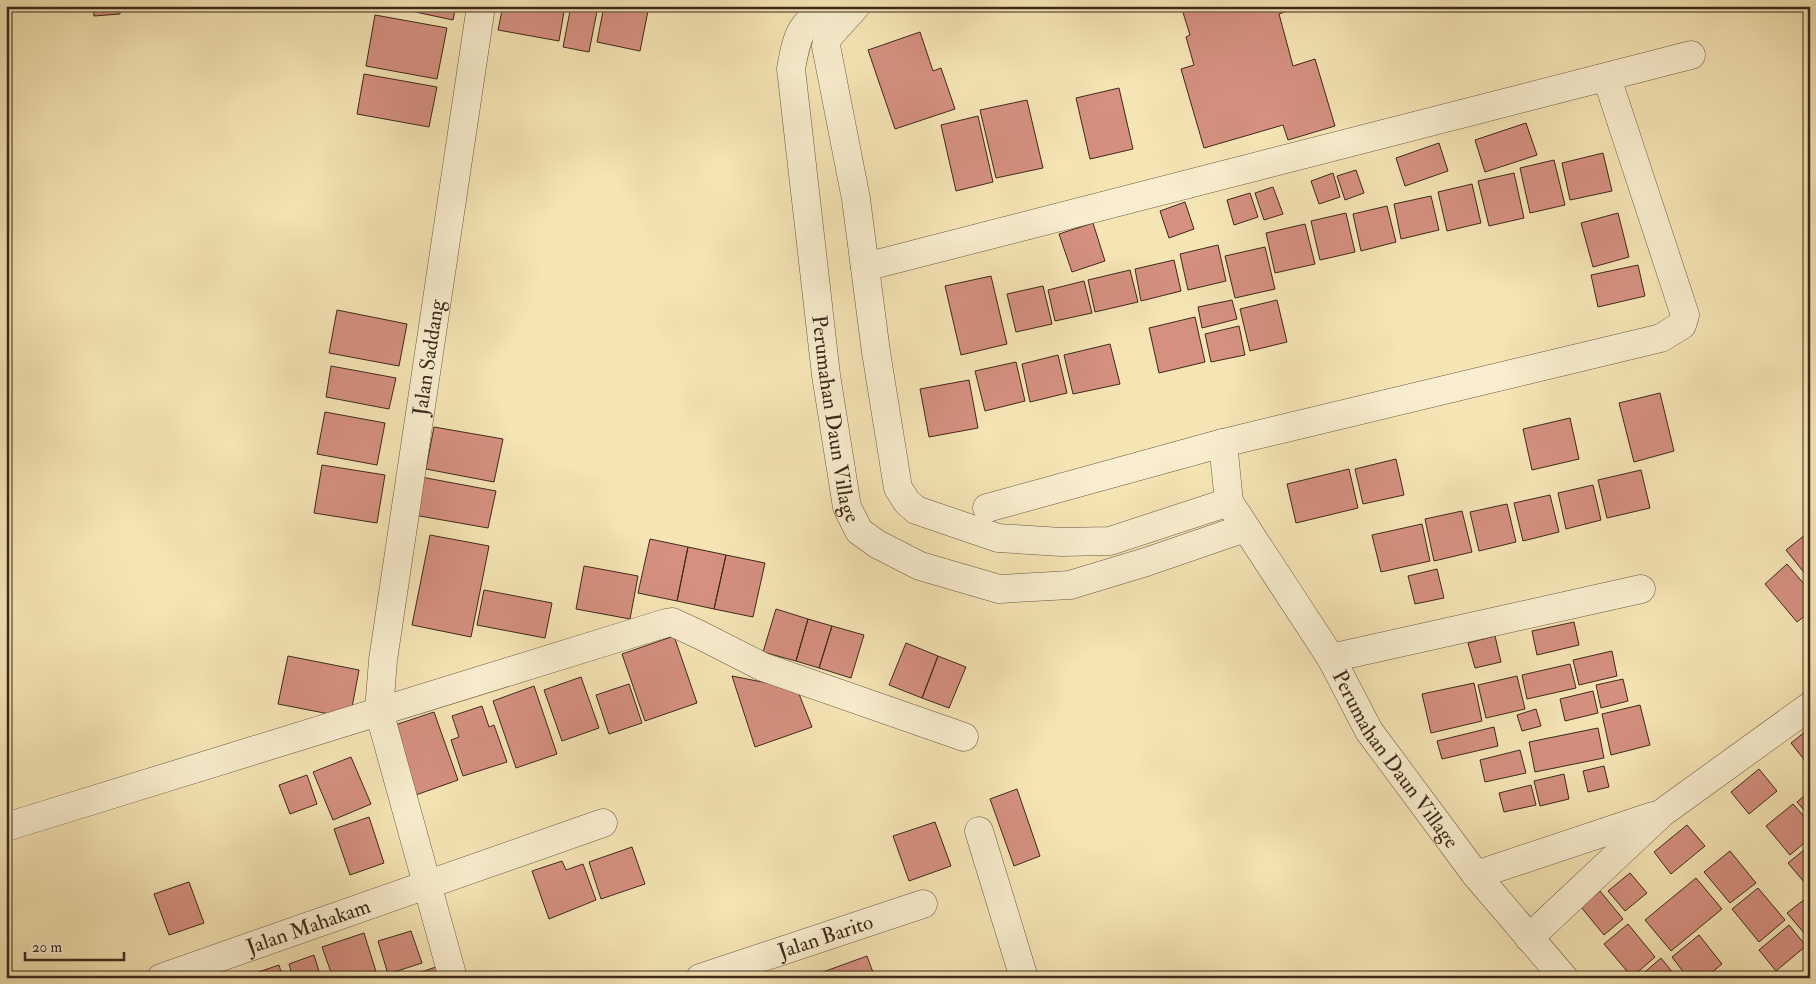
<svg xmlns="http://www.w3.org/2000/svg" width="1816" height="984" viewBox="0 0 1816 984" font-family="'IM FELL Double Pica',serif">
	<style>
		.building { fill: #d59080; stroke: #3d291b }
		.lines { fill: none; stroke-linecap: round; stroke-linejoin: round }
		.minor-casing { stroke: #6b5841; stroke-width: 29 }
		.minor { stroke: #f8edce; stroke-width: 28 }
		.labels { text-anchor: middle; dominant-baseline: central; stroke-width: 4; stroke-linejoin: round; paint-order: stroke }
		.street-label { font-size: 21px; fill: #3d291b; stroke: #f8edce }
	</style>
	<rect width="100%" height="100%" fill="#f5e4b4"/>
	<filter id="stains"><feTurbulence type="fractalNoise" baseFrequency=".004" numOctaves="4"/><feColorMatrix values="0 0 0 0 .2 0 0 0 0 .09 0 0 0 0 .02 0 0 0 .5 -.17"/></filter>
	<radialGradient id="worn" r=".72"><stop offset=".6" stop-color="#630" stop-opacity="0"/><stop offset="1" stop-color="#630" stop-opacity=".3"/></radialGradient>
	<path class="building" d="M93,6H120V14L94,16Z
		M302,6H349V8L302,10Z
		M387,6H456L453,20Z
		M503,6H565L559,41L498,30Z
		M571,6H598L589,52L563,47Z
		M604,6H649L640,51L597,42Z
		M1181,6H1301L1279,14L1293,66L1315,59L1335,126L1288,140L1283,125L1204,148L1181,69L1194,65L1186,37L1190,35Z
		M375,15L447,28L437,79L366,66Z
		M920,32L933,71L941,68L955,109L895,129L868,50Z
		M364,74L437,87L429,127L357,114Z
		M1119,88L1133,149L1090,159L1076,98Z
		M1027,100L1043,168L996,178L980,110Z
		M978,116L993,182L956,191L941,125Z
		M1526,123L1537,155L1485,172L1475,140Z
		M1439,143L1448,171L1405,186L1396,158Z
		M1603,153L1612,191L1570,200L1562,163Z
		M1554,160L1565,205L1530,213L1520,168Z
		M1356,170L1364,193L1345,200L1337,176Z
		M1333,173L1340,197L1319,204L1311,181Z
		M1514,173L1524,218L1489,226L1478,181Z
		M1472,184L1481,223L1447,231L1438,192Z
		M1273,187L1283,214L1264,220L1255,193Z
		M1250,193L1258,217L1234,225L1227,200Z
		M1431,196L1439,230L1401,239L1394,204Z
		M1185,202L1194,229L1169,238L1160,211Z
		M1387,206L1396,242L1361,251L1353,214Z
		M1346,213L1355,252L1320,260L1311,221Z
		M1618,213L1629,257L1593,267L1581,223Z
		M1093,223L1105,261L1072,272L1059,234Z
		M1305,224L1315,264L1275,273L1266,233Z
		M1218,245L1226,281L1188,290L1180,254Z
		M1265,247L1275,289L1235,298L1225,256Z
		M1174,260L1181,291L1141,301L1135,269Z
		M1638,265L1645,296L1598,307L1591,275Z
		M1130,270L1138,302L1095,312L1088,280Z
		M991,276L1007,344L961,355L945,286Z
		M1084,281L1092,313L1055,321L1048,290Z
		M1043,286L1052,324L1016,332L1007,294Z
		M1232,300L1237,319L1202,328L1198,307Z
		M1277,300L1287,342L1250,351L1240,309Z
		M337,310L407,324L399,366L329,353Z
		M1195,317L1205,362L1159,373L1149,328Z
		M1239,326L1245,355L1211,362L1205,334Z
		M1110,344L1120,384L1073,394L1064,355Z
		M1058,355L1067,393L1030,402L1022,364Z
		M1016,362L1025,401L985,411L975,371Z
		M331,366L396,378L389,409L326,397Z
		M969,380L978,428L929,437L920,389Z
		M1660,393L1674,451L1634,462L1619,403Z
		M325,412L385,423L377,465L317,454Z
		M1570,418L1579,459L1532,470L1523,429Z
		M434,427L503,439L494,482L426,469Z
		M1396,459L1404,495L1363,504L1355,469Z
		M322,465L385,475L377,523L314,513Z
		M1349,469L1358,508L1296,523L1287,484Z
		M1641,470L1650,508L1607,518L1598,480Z
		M421,477L496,491L488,528L414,515Z
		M1593,485L1601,520L1566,529L1558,493Z
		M1550,495L1559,532L1523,541L1514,503Z
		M1507,504L1516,542L1479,551L1470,512Z
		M1462,511L1472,552L1434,561L1425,519Z
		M1422,524L1430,561L1381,572L1372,535Z
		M1810,531V580L1786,550Z
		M430,535L489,546L471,637L412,625Z
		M650,539L688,547L677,601L638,593Z
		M688,547L726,555L714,609L677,601Z
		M726,555L765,563L753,617L714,609Z
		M1787,564L1810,591V612L1797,622L1765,584Z
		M584,566L638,576L630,619L576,609Z
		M1437,569L1444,598L1415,604L1408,576Z
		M484,590L552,603L545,638L477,625Z
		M776,609L808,619L796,661L763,652Z
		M808,619L832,626L819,668L796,661Z
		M1574,622L1579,645L1537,655L1532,631Z
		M832,626L864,635L851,678L819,668Z
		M674,636L697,703L645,721L622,654Z
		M1495,636L1501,662L1475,668L1468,643Z
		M906,643L938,656L922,698L889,685Z
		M1612,651L1617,676L1579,685L1573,660Z
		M288,656L359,670L350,718L278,704Z
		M938,656L966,667L949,708L922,698Z
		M1570,664L1576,688L1527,699L1522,675Z
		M732,676L797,689L812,727L755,747Z
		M1517,676L1525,709L1486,718L1478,685Z
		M581,677L599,728L562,741L544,690Z
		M1623,679L1628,701L1601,708L1596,685Z
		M1474,683L1482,721L1431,733L1422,694Z
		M629,684L642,723L609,734L596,695Z
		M534,686L557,754L516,768L493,701Z
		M1593,691L1598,713L1565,721L1560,699Z
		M1640,705L1650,745L1611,755L1602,714Z
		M482,706L489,727L494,725L507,762L463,776L451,740L459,737L452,716Z
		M1536,709L1541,726L1522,731L1517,715Z
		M434,712L458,780L413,796L389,727Z
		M1494,727L1498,746L1442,759L1437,741Z
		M1598,728L1604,758L1535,772L1529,742Z
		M1810,728V767L1791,743Z
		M1520,750L1526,773L1485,782L1480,760Z
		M351,757L371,804L333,820L313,772Z
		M1604,766L1609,787L1588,792L1583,771Z
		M1759,769L1777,791L1749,814L1731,792Z
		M1564,774L1569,799L1540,806L1534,781Z
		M307,775L317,804L290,814L279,785Z
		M1531,785L1536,805L1504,812L1499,793Z
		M1017,789L1040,856L1014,866L990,799Z
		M1810,791V817L1797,802Z
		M1793,804L1810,823V838L1790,855L1766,826Z
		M369,817L384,863L350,875L334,829Z
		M935,822L951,866L909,881L893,836Z
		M1687,825L1705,846L1671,874L1654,852Z
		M1810,845V889L1788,863Z
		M632,847L645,884L601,899L589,862Z
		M1730,851L1756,883L1730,903L1704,872Z
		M562,861L566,870L583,864L596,900L549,919L532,871Z
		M1630,873L1647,893L1625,911L1608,891Z
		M1696,878L1722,909L1671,951L1645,920Z
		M189,882L204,923L169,935L154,894Z
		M1758,888L1785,920L1759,942L1732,909Z
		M1600,891L1623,919L1604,935L1581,907Z
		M1810,895V940L1787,913Z
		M1628,924L1655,957L1632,977L1604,944Z
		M1789,925L1806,946L1776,971L1759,950Z
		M411,931L422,963L388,974L378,941Z
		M364,933L378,978H333L322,947Z
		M1699,935L1722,964L1705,978H1688L1672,957Z
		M314,955L321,978H293L289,964Z
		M867,956L875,978H826L823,972Z
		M1661,958L1677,978H1638Z
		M279,965L283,978H241Z
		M436,967L440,978H403Z"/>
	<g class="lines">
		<defs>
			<g id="minor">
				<path id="s1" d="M835,6C800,19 797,36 791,69L826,375L847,507L859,531L877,544L920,566L999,589L1070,585L1146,562L1245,528"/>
				<path d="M856,6L828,37L826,46L856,199L876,352L898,488L907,502L916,510L998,538L1061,542L1110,541L1229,502"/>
				<path d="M865,267L1691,55"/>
				<path id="s2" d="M1223,443L1229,502L1331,658L1369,731L1476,875L1564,978"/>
				<path d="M987,508L1223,443L1661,338L1682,325L1685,315L1607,78"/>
				<path d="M1331,658L1641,589"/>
				<path d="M6,827L666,623L672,622L700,635L763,667L964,737"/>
				<path d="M979,831L1024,978"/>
				<path d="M1476,875L1653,816"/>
				<path d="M1529,938L1662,813L1810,706"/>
				<path id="s3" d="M161,978L603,823"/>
				<path id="s4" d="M453,978L379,711L383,660L481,6"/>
				<path id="s5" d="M700,978L923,904"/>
			</g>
		</defs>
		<use href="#minor" class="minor-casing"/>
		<use href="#minor" class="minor"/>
	</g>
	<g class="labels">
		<g class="street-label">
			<text stroke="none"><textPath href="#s4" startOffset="634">Jalan Saddang</textPath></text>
			<text stroke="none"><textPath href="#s1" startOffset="435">Perumahan Daun Village</textPath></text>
			<text stroke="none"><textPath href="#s2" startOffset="366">Perumahan Daun Village</textPath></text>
			<text stroke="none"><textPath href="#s3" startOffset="156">Jalan Mahakam</textPath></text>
			<text stroke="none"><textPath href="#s5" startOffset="132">Jalan Barito</textPath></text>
		</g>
	</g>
	<rect width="1816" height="984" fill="none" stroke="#f5e4b4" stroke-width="25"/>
	<rect x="8" y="8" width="1801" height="969" fill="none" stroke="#3d291b" stroke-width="2.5"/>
	<rect x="12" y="12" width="1791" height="959" fill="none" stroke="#3d291b"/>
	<path d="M25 952v8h99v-8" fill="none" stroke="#3d291b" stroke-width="2.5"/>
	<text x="32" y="952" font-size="15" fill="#3d291b" stroke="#f8edce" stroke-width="4" paint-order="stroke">20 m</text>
	<rect width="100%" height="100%" filter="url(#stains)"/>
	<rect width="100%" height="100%" fill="url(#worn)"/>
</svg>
